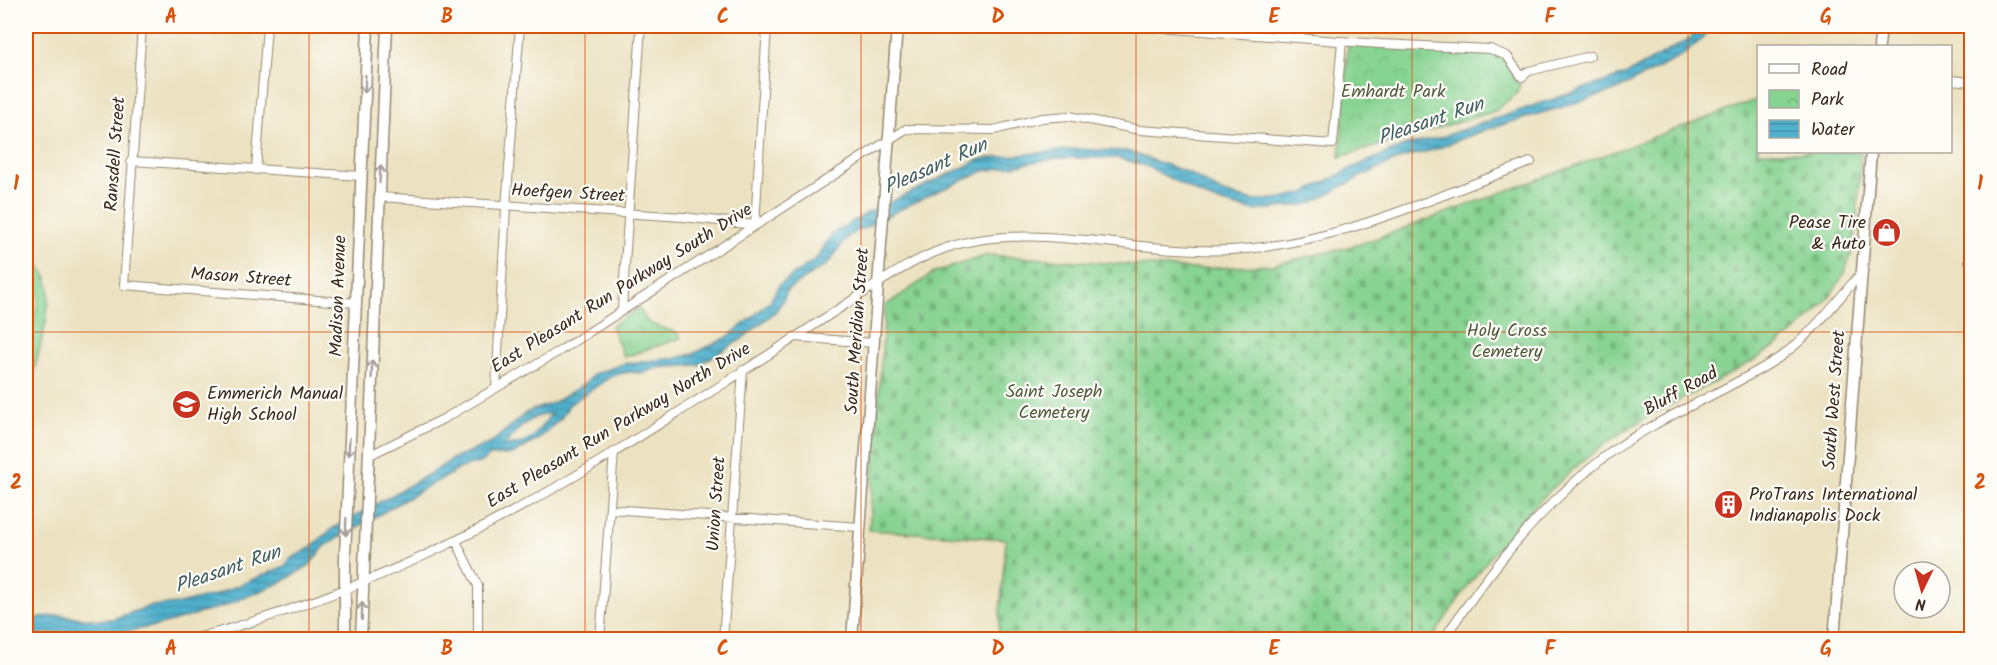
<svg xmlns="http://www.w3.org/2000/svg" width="1997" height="665" viewBox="0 0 1997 665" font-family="Kalam,sans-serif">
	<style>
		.cemetery { fill: url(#cemetery-stones); stroke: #617e58; stroke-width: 1.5 }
		.park { fill: url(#park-crowns); stroke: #617e58; stroke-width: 1.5 }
		.pitch { fill: #87d391; stroke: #617e58; stroke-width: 1.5 }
		.water { fill: url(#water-rules); stroke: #456e76; stroke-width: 1.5; fill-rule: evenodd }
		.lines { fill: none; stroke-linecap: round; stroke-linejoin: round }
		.stream { stroke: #4fb1ce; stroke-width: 2 }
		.minor-casing { stroke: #948670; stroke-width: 10 }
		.major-casing { stroke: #948670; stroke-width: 13 }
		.minor { stroke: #fff; stroke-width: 8 }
		.major { stroke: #fff; stroke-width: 10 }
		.oneway { stroke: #a79f9a }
		.grid { fill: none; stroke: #d7540e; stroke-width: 1.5; stroke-opacity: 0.55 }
		.labels { text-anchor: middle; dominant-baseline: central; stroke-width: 4.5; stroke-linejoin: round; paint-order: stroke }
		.park-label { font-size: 18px; fill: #525d40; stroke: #fdfcf7 }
		.street-label { font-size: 18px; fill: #3b2a1e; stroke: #fdfcf7 }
		.poi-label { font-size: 18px; fill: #3b2a1e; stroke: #fdfcf7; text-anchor: start }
		.water-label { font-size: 20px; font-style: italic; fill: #436064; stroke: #fdfcf7 }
		.neatline { fill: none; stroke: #d7540e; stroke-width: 2 }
		.grid-label { font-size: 20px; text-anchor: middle; font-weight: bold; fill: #d7540e }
	</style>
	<defs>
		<pattern id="cemetery-stones" width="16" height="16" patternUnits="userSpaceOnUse" patternTransform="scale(1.5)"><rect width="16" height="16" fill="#87d391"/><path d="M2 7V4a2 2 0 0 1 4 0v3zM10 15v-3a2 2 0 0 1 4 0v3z" fill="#75b57d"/></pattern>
		<pattern id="park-crowns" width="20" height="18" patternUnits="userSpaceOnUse" patternTransform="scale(1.5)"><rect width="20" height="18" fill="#87d391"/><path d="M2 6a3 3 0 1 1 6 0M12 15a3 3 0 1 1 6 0" fill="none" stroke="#75b57d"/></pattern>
		<pattern id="water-rules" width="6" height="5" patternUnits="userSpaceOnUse" patternTransform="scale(1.5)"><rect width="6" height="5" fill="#4fb1ce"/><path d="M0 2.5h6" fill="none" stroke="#4390a7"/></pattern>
	</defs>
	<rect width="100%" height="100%" fill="#fdfcf7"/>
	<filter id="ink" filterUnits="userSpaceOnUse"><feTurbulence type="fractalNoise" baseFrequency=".0167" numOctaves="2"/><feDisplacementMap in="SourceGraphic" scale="12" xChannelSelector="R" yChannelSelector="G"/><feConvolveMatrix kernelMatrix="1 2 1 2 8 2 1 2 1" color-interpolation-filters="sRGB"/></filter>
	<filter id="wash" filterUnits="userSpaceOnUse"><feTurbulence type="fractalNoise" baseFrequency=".008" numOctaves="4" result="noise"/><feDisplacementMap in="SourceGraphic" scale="24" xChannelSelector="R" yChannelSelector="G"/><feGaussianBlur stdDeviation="1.35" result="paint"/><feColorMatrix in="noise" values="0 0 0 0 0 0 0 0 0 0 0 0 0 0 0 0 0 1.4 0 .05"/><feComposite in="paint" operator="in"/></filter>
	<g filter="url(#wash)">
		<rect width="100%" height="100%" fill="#ece2c1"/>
		<path class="cemetery" d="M1758,99V152H1861C1858,191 1861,241 1842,277C1799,356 1690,387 1618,435C1541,487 1481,562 1432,639H998L1006,539L869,530L885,306L935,272L988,255L1195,269L1272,265L1361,244Z"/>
		<path class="park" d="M1348,44L1502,54L1514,69V80L1520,84L1517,93L1495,111L1340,157Z
			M639,308L648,323L678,333L681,338L624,357L611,326Z"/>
		<path class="pitch" d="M26,253C36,260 45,270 48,282C54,310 32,373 26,403V356L39,297L36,280L26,265Z"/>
		<path class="water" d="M1703,26H1712L1702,39L1682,56L1615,91L1485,130L1433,150L1402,158L1360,177L1310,204L1256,211L1233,206L1211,200L1146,166L1118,158H1057L984,171L925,197L848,236L829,263L787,290L783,301L775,312L741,340L698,365L657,368L643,373L628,372L612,376L569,405L562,417L539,439L514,454L490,456L482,462L461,468L418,492L325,546L310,565L282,582L224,606L165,624L115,634L98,635L71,631L26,635V619L60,615L97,620L113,619L150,606L179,604L215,595L285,566L291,558L307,550L333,528L433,472L452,459L491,443L527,412L553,403L586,383L594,374L626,363L678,358L695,353L726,338L755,315L770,301L779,285L817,258L832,234L867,213L981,159L1075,149L1127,151L1189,173L1223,193L1255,201L1282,198L1304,193L1352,168L1404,146L1438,138L1627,74L1689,39ZM552,413L530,441L504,447C517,429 529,416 552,413Z"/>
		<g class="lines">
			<path class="stream" d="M521,445L536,435"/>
		</g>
	</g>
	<g filter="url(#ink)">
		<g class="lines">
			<defs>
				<path id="minor" d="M142,26L124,285L356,303
					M1133,26L1380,44L1490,49L1507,56L1522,77L1529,71L1590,56
					M1950,80L1972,82
					M131,161L361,176
					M256,170L267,26
					M379,197L683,217L755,225L767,26
					M1969,261L1972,227
					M622,309L641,26
					M794,337L874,343
					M496,388L506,207L520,26
					M368,456L445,418L561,350L906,129L994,130L1042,118L1069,116L1140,130L1333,144L1342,41
					M610,509L860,527
					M456,541L478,586V640
					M189,640C303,610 411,567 515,510C588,471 657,425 728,381C771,353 814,325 857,297C885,279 914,259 946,248C1029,219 1142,255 1230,250C1335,245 1434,197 1531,162
					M600,640L614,452
					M723,640L743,370
					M1443,640C1488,573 1541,505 1606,456C1660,415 1724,394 1780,357C1812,335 1836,301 1862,272"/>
				<path id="major" d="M1879,46L1881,26
					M345,640V555L368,26
					M361,640L387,26
					M852,640L897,26
					M1834,640L1871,152"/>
			</defs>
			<use href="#minor" class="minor-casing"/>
			<use href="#major" class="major-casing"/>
			<use href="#minor" class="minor"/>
			<use href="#major" class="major"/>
		</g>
		<defs><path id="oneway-shaft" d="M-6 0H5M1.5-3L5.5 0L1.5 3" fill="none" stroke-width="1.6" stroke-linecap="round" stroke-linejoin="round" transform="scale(1.5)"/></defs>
		<g class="oneway">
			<use href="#oneway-shaft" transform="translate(365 84) rotate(92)"/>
			<use href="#oneway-shaft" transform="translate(380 174) rotate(-87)"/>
			<use href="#oneway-shaft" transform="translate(372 369) rotate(-87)"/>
			<use href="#oneway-shaft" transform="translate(349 447) rotate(93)"/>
			<use href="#oneway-shaft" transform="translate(346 527) rotate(92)"/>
			<use href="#oneway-shaft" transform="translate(362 611) rotate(-89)"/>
		</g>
	</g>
	<path class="grid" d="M309,26V640M585,26V640M861,26V640M1136,26V640M1412,26V640M1688,26V640M26,332H1972"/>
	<defs>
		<symbol id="shop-disc" viewBox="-11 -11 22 22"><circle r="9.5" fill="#c8321e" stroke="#fdfcf7"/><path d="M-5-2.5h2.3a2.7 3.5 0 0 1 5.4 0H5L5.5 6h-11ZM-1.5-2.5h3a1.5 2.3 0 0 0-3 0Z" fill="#fff"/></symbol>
		<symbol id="school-disc" viewBox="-11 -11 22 22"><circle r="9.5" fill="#c8321e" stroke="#fdfcf7"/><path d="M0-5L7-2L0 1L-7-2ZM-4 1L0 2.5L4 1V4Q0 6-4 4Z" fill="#fff"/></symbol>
		<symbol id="building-disc" viewBox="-11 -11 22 22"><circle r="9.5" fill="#c8321e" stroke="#fdfcf7"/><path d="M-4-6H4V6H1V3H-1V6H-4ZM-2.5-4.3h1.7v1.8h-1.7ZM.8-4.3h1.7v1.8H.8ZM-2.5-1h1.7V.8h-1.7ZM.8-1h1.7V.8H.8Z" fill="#fff"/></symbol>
	</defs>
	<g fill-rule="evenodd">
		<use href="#shop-disc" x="1870" y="216" width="33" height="33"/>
		<use href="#school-disc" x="170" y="388" width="33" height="33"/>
		<use href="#building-disc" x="1712" y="488" width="33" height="33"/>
	</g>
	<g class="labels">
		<g class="park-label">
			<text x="1393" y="92">Emhardt Park</text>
			<text x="1507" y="331">Holy Cross<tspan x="1507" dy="21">Cemetery</tspan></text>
			<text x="1054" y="392">Saint Joseph<tspan x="1054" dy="21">Cemetery</tspan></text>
		</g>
		<g class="street-label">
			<text transform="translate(116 154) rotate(-86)">Ransdell Street</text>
			<text transform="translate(568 194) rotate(3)">Hoefgen Street</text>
			<text transform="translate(241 278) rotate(4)">Mason Street</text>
			<text transform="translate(622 289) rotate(-32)">East Pleasant Run Parkway South Drive</text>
			<text transform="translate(339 296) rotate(-88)">Madison Avenue</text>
			<text transform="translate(858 331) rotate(-86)">South Meridian Street</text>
			<text transform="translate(1681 392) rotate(-29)">Bluff Road</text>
			<text transform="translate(1835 400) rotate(-86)">South West Street</text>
			<text transform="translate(619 426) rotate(-31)">East Pleasant Run Parkway North Drive</text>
			<text transform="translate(717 504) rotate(-86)">Union Street</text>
		</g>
		<g class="poi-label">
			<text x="1866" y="223" text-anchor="end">Pease Tire<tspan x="1866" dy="21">&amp; Auto</tspan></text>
			<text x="207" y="394">Emmerich Manual<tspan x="207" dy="21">High School</tspan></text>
			<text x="1749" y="495">ProTrans International<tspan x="1749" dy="21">Indianapolis Dock</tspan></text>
		</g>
		<g class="water-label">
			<text transform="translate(1431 122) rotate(-19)">Pleasant Run</text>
			<text transform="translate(936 167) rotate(-24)">Pleasant Run</text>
			<text transform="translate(228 570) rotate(-19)">Pleasant Run</text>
		</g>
	</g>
	<rect width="1997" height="665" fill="none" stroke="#fdfcf7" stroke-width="66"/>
	<rect x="1757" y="45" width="195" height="108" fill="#fdfcf7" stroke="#afa8a0" stroke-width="1.5"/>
	<rect x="1769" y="64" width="30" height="9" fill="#ffffff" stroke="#afa8a0" stroke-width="1.5"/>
	<text x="1811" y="75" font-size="18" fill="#3b2a1e">Road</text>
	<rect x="1769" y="90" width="30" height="18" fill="url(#park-crowns)" stroke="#afa8a0" stroke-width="1.5"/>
	<text x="1811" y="105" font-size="18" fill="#3b2a1e">Park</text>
	<rect x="1769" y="120" width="30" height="18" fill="url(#water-rules)" stroke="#afa8a0" stroke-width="1.5"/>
	<text x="1811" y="135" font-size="18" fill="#3b2a1e">Water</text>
	<g transform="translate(1922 590) rotate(185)"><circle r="28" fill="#fdfcf7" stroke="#afa8a0" stroke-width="1.5"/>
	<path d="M0-4.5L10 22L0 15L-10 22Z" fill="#c8321e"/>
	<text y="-9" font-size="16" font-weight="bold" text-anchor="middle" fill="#3b2a1e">N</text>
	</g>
	<rect x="33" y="33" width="1931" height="599" class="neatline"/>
	<g class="grid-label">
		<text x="171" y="23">A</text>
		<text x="447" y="23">B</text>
		<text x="723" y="23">C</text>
		<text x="998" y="23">D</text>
		<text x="1274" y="23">E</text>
		<text x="1550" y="23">F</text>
		<text x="1826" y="23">G</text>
		<text x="16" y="190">1</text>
		<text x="1980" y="190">1</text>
		<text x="16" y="489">2</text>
		<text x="1980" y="489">2</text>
		<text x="171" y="655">A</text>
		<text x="447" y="655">B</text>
		<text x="723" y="655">C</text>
		<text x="998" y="655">D</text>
		<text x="1274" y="655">E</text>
		<text x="1550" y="655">F</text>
		<text x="1826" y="655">G</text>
	</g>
</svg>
